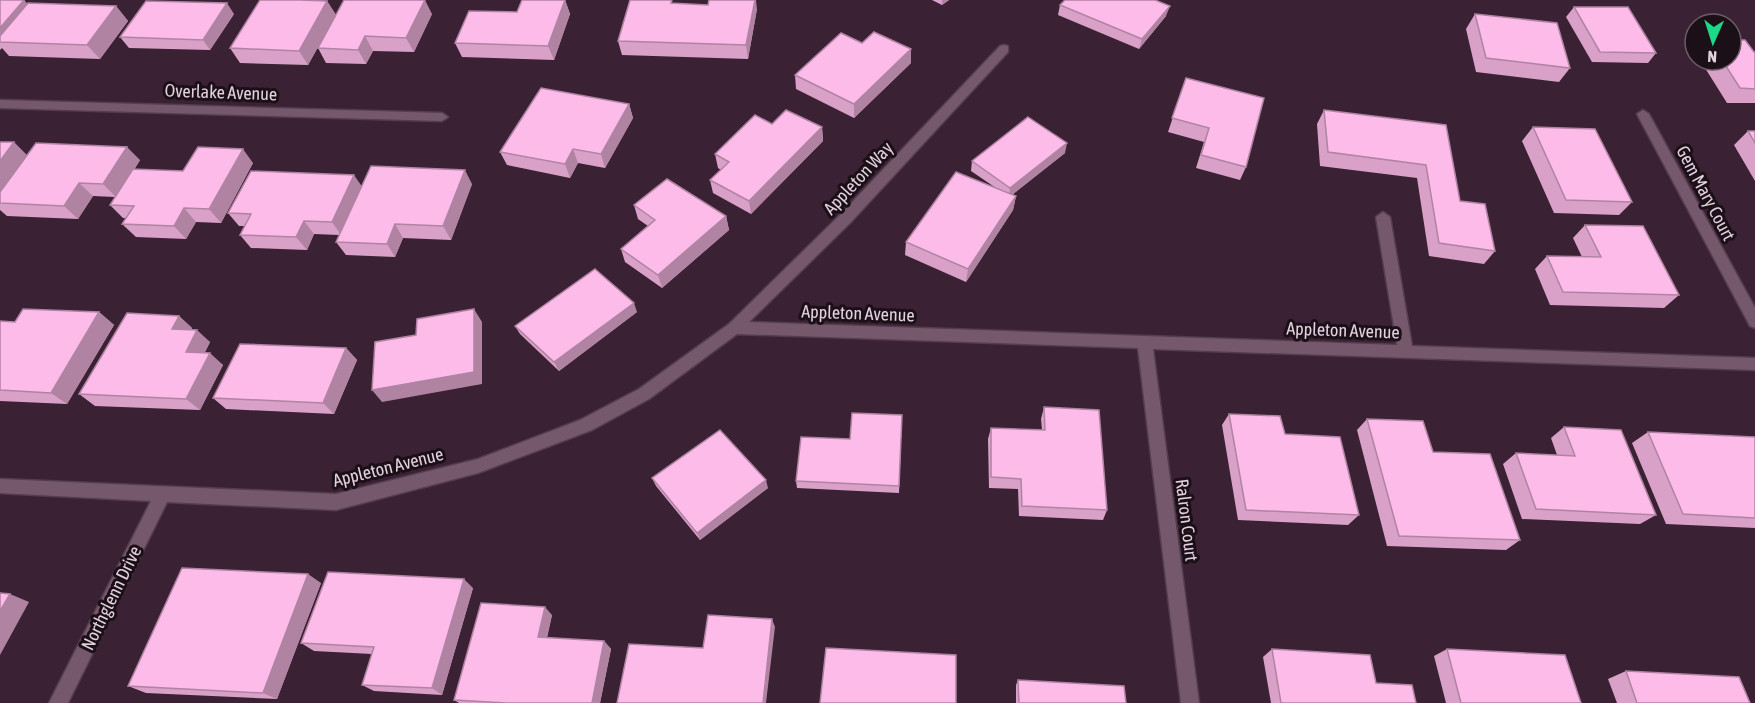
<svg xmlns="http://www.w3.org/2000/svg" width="1755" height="703" viewBox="0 0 1755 703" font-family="'Asap Condensed',sans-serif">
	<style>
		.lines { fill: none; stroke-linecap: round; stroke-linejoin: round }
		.minor-casing { stroke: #533d4e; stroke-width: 3 }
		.minor { fill: #76586d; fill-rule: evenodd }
		.wall { fill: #d9a1c8 }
		.shaded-wall { fill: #b083a3 }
		.building { fill: #fcbbe9; stroke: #b083a3; stroke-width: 1.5 }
		.labels { text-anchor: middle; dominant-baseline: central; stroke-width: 6; stroke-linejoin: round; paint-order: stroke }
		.street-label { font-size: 18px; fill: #e3d1dd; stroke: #1b0f18 }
	</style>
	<rect width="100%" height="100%" fill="#3b2134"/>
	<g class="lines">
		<defs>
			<path id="minor" d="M1004,45L1008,46V52L850,223L749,322L1397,345L1376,217L1383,212L1390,217L1412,346L1755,358V370L1153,349L1199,703H1181L1138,348L737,334L649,399L592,430L478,473L336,510L167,502L68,703H49L151,501L0,493V479L336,494L478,459L580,420L639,389L729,324L840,215L1000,46Z
				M0,100L442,113L448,117L442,121L0,108Z
				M1643,110L1649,114L1755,308V328L1750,326L1637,114Z"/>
		</defs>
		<use href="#minor" class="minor-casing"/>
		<use href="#minor" class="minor"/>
	</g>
	<path class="wall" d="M0,0H24L27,4L116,6L128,21L100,59L9,56L2,48L0,50Z
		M565,0L570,14L554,60L462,57L455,43L517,12Z
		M932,0H949L942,5Z
		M327,1L336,15L308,65L240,63L230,48Z
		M677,4L708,5L757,9L748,59L622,55L618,41Z
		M1060,5L1166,16L1139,49L1058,15Z
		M1574,7L1656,53L1648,63L1592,62L1566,17Z
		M234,14L210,50L129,48L120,37Z
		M432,14L414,52L373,51L366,64L326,63L318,48Z
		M1475,14L1570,68L1559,82L1476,72L1466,29Z
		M862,43L911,63L854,118L796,89L795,75Z
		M1754,52H1755V103H1727L1700,60H1731Z
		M1186,78L1246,167L1240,180L1196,168L1204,142L1168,132Z
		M629,104L633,118L605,168L578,163L570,178L507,165L500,152Z
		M1324,110L1446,125L1460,201L1495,251L1484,264L1429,256L1417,178L1320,166L1317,124Z
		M772,124L822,127L823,141L751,214L713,193L710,180L721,170L718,168L715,154Z
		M1533,127L1632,202L1619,215L1554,213L1522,141Z
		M1748,131H1755V181L1734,145Z
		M1065,153L1012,195L1016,196L1013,210L966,282L905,255L906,242L996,188L971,171L972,161Z
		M27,155L140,160L134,170L183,171L253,163L221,223L196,222L186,239L136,237L122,224L126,218H123L110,205L115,197L93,196L78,219L7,216L0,210V203Z
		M472,184L451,240L403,238L395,257L346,255L336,242L339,235L314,234L307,250L251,248L240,235L245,226H239L228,213L362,187Z
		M634,205L726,216L729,230L662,288L625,262L621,249L648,226L638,219Z
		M1585,225L1679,295L1664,308L1550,305L1535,269L1547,256L1582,257L1573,238Z
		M99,312L114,325L67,404L0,401V321L15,322Z
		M637,312L559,371L520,334L515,326Z
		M179,316L192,328L191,330L210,342L205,352L223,365L200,410L95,406L79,394Z
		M346,348L357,360L334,414L226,409L213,398Z
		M1044,407L1107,510L1103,520L1019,516L1018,489L989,488L988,439L991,428L1042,430L1041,419Z
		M1229,414L1285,434L1359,515L1348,525L1238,520L1222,425Z
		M902,415L899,493L797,488L796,481L850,439Z
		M1367,419L1433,452L1520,540L1506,550L1387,546L1357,430Z
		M1564,427L1656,515L1640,524L1522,519L1503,464L1516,453L1557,455L1551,438Z
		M1648,432L1755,437V528L1666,524L1632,443Z
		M652,478L768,488L700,540L656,486Z
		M321,583L277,699L146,693L128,686Z
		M473,588L442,695L374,691L362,685L372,654L314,651L301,643Z
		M552,615L547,638L604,641L611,649L600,703H459L454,700Z
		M1272,649L1376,683L1416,703H1271L1263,657Z
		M1447,649L1581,703H1446L1434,656Z
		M1626,671L1750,703H1617L1608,679Z
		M1018,680L1126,703H1016V685Z"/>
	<path class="shaded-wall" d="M24,0L33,10L0,42V28Z
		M425,0L432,14L414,52L406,38Z
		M565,0L570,14L554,60L548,46Z
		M755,0H756L757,9L748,59L746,45Z
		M942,0H949L942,5Z
		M327,1L336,15L308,65L299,51Z
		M227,3L234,14L210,50L203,40Z
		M116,6L128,21L100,59L87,45Z
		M1170,6L1166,16L1139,49L1142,39Z
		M365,36L373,51L366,64L358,50Z
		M911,49V63L854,118V104Z
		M629,104L633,118L605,168L601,154Z
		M822,127L823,141L751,214L749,201Z
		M14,142L28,156L0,195V161Z
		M1067,143L1065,153L1009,197L1010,188Z
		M127,147L140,160L116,197L103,184Z
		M243,149L253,163L221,223L209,209Z
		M573,149L578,163L570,178L565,164Z
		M465,170L472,184L451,240L443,226Z
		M354,175L363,188L341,235L332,222Z
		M79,183L93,196L78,219L64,206Z
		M1016,196L1013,210L966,282L968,269Z
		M184,208L196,222L186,239L174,226Z
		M726,216L729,230L662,288L658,275Z
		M304,221L314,234L307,250L296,237Z
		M395,224L403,238L395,257L387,244Z
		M634,303L637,312L559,371L554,362Z
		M474,309L482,322V384L382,402L372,390Z
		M99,312L114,325L67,404L51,393Z
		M179,316L192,328L185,341L172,329Z
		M197,330L210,342L199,364L186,352Z
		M346,348L357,360L334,414L323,403Z
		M210,353L223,365L200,410L186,399Z
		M766,480L768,488L700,540L697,533Z
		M308,574L321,583L277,699L263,693Z
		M464,579L473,588L442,695L432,688Z
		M10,594L29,602L0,655V611Z
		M545,607L552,615L545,645L538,637Z
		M772,619L775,627L766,703H763Z
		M604,641L611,649L600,703H592Z"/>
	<path class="building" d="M0,0H24L0,28Z
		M260,0H300L327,1L299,51L230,48Z
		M344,0H425L406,38L365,36L358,50L318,48Z
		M522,0H565L548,46L455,43L469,11L517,12Z
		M630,0H672L671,3L708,5L709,0H755L746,45L618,41Z
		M1065,0H1155L1170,6L1142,39L1060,5Z
		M146,1L227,3L203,40L120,37Z
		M28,3L116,6L87,45L0,42V36Z
		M1574,7H1628L1656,53L1600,52Z
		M1475,14L1557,23L1570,68L1486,58Z
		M874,32L911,49L854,104L795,75L841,33L862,43Z
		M1731,40H1745L1754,52H1755V89L1740,88L1722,60H1731Z
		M1186,78L1264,98L1246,167L1201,155L1209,128L1172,118Z
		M541,88L629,104L601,154L573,149L565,164L500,152Z
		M786,110L822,127L749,201L710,180L729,162L715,154L755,115L772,124Z
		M1324,110L1446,125L1460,201L1485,204L1495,251L1439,243L1426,165L1328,152Z
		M1028,117L1067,143L1010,188L972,161Z
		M1533,127L1595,129L1632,202L1566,200Z
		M1748,131H1755V143Z
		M0,142H14L0,161Z
		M36,143L127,147L103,184L79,183L64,206L0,203V192Z
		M198,147L243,149L209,209L184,208L174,226L122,224L134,206L110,205L133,169L183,171Z
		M371,166L465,170L443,226L395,224L387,244L336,242Z
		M251,171L354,175L332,222L304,221L296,237L240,235L251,214L228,213Z
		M956,172L1016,196L968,269L906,242Z
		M667,179L726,216L658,275L621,249L655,220L634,205Z
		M1585,225L1643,226L1679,295L1563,292L1547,256L1601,257Z
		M595,269L634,303L554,362L515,326Z
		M23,309L99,312L51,393L0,390V321L15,322Z
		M474,309V372L372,390L375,342L416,335L417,319Z
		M127,313L179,316L172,329L197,330L186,352L210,353L186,399L79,394Z
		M240,344L346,348L323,403L213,398Z
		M1044,407L1099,410L1107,510L1022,506L1021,479L991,477V428L1045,430Z
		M852,413L902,415L899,486L796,481L801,437L850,439Z
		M1229,414L1280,416L1285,434L1340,437L1359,515L1246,510Z
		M1367,419L1423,421L1433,452L1490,454L1520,540L1399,536Z
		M1564,427L1621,430L1656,515L1536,509L1516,453L1575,456Z
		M720,430L766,480L697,533L652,478Z
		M1648,432L1755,437V518L1683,514Z
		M182,568L308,574L263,693L128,686Z
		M328,572L464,579L432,688L362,685L374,647L301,643Z
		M0,593L10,594L0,611Z
		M481,603L545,607L538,637L604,641L592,703H507L454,700Z
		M708,615L772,619L763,703H617L629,644L703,648Z
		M826,648L956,655V703H820Z
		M1272,649L1370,655L1376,683L1412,685L1416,703H1281Z
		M1447,649L1565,655L1581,703H1461Z
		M1626,671L1739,677L1750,703H1637Z
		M1018,680L1124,686L1126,703H1019Z"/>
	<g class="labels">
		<g class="street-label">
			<text transform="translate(221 92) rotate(2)">Overlake Avenue</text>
			<text transform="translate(858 178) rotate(-47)">Appleton Way</text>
			<text transform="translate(1706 193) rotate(62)">Gem Mary Court</text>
			<text transform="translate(858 313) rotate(2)">Appleton Avenue</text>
			<text transform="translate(1343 330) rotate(2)">Appleton Avenue</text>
			<text transform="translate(388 467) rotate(-14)">Appleton Avenue</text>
			<text transform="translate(1187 520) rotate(83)">Ralron Court</text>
			<text transform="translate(111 598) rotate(-64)">Northglenn Drive</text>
		</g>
	</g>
	<g transform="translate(1713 42) rotate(183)"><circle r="28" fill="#1b0f18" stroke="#6b5d67" stroke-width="1.5"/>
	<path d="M0-4.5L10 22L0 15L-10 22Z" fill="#1cd988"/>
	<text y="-9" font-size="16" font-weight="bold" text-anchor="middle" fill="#e3d1dd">N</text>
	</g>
</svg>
